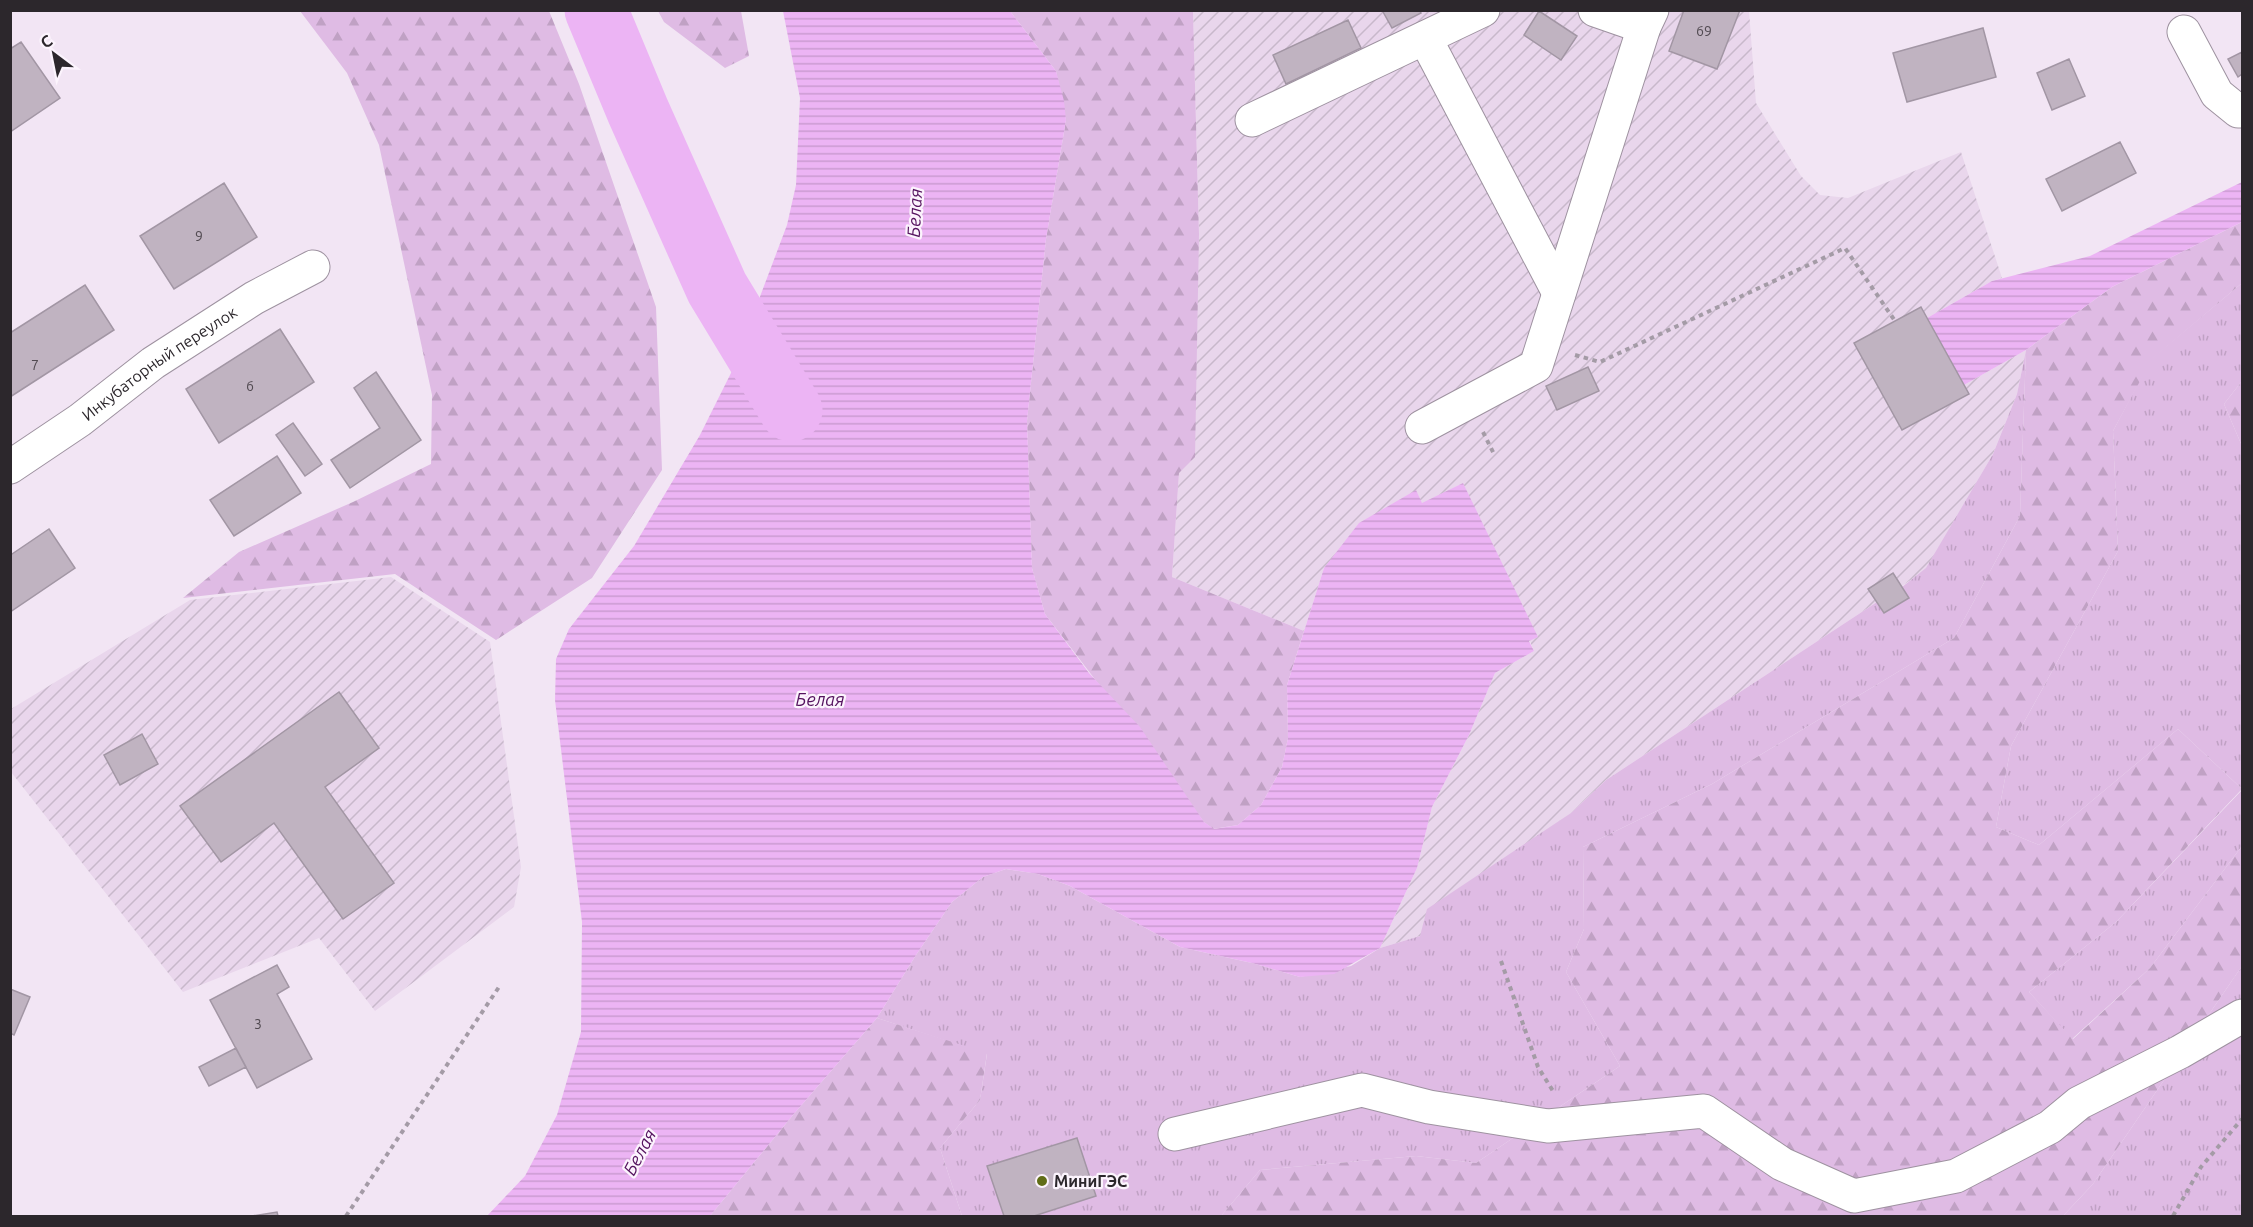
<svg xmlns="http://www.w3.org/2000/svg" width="2253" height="1227" viewBox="0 0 2253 1227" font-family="Ubuntu,sans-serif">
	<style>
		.industrial { fill: url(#industrial-furrows) }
		.grass { fill: url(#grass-tufts) }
		.forest { fill: url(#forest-firs) }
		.water { fill: url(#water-rules) }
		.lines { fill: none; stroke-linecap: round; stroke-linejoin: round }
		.river { stroke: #ecb4f4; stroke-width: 63 }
		.building { fill: #c0b3c1; stroke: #a296a4; stroke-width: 1.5 }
		.minor-casing { stroke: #9e92a0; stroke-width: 35 }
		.path { stroke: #a49ba6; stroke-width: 4; stroke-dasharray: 4.5 4.5; stroke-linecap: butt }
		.minor { stroke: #fff; stroke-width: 33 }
		.poi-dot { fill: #606d17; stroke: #fcf4fd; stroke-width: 2 }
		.labels { text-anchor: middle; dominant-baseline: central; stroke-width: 4.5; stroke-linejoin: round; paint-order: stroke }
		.number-label { font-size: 14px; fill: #514a51 }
		.street-label { font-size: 16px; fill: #2c272c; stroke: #fcf4fd }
		.poi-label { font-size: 16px; font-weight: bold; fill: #2c272c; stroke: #fcf4fd; text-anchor: start }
		.water-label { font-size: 18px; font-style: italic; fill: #55135f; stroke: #fcf4fd }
	</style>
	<defs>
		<pattern id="industrial-furrows" width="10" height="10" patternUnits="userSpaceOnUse" patternTransform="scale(1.5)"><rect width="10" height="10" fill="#e9d6ec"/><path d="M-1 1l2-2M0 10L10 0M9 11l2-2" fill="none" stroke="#c8b8cb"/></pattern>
		<pattern id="grass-tufts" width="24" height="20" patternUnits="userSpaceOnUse" patternTransform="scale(1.5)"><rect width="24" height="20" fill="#dfbbe4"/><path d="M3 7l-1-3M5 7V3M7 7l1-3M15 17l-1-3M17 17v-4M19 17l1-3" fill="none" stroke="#c0a1c4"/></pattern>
		<pattern id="forest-firs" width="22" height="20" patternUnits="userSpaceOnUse" patternTransform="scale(1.5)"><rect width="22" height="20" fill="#dfbbe4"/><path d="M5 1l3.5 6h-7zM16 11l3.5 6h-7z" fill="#c0a1c4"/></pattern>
		<pattern id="water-rules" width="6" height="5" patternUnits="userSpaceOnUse" patternTransform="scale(1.5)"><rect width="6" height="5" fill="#ecb4f4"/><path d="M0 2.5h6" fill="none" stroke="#cb9bd1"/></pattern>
	</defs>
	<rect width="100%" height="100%" fill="#f2e5f4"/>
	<path class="industrial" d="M1193,11H1749L1756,103L1801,176L1820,195L1848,198L1961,152L2002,278L1992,281L1927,318L1964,385L2026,350L2017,394L1993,454L1926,569L1902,586L1909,598L1884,613L1877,602L1606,780L1571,813L1420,936L1380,948L1417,868L1432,807L1469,735L1495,673L1534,651L1463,483L1422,504L1416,491L1324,568L1304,631L1172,577L1179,473L1199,234Z
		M391,577L490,642L521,867L514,907L375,1011L319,938L183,992L11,772V709L190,600Z"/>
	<path class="grass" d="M2242,283V381L2224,404L2242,446V789L2178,729L2039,845L1996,827L2011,746L2118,551L2113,431L2151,359Z
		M2026,350L2020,516L1954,638L1712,784L1583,847L1584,929L1566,972L1620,1066L1476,1163L1416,1156L1260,1170L1221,1216H962L940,1148L980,1100L987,1054L877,1018L916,955L952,902L983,877L1006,869L1038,874L1070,886L1180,947L1252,963L1300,977L1351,966L1380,948L1420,936L1427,909L1571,813L1606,780L1877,602L1884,613L1909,598L1902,587L1926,568L1993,454L2017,394Z
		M2242,790V846L2150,968L2072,1039L2029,992L2116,922Z
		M2242,966V1216H2063L2093,1184Z"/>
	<path class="forest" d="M300,11H549L579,84L656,307L662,470L592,578L496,640L395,574L183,598L239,552L353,502L431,464L432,395L379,145L347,73Z
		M658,11H741L749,56L725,68L664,22Z
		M1010,11H1193L1199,234L1195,457L1179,473L1172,577L1304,631L1287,685L1288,738L1282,767L1261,805L1238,825L1213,829L1204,822L1045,614L1032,568L1027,421L1046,239L1066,120L1056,71Z
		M2242,222V283L2152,359L2113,431L2118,551L2011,746L1996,827L2039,845L2178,729L2242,789L2116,922L2029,992L2073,1039L2150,968L2242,846V966L2093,1184L2063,1216H1221L1260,1170L1416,1156L1476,1163L1620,1066L1566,972L1584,929L1583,847L1712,784L1954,638L2020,516L2026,350L2112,287Z
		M2242,381V446L2224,404Z
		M877,1018L987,1053L980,1100L940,1148L962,1216H710L793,1115Z"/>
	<path class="water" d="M783,11H1010L1056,71L1064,101L1066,120L1046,239L1027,421L1032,568L1045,614L1089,673L1140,727L1204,822L1214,829L1238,825L1261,805L1282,767L1288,738L1287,685L1324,568L1359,523L1416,490L1422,503L1463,483L1538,637L1529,641L1534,651L1495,673L1469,735L1432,807L1417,868L1380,948L1334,974L1300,977L1252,963L1180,947L1070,886L1038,874L1006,869L983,877L952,902L916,955L877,1018L793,1115L710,1216H487L525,1176L557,1115L581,1032L582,922L555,700L556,659L569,629L634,546L700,435L732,371L787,225L796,185L800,98Z
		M2242,182V222L2112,287L2026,350L1964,385L1927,318L1992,281L2090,256Z"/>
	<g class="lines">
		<path class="river" d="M596,10L638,111L717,288L791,410"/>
	</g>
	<path class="building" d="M1382,10H1419L1421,13L1392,28Z
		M1684,10H1740L1717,69L1669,51Z
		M1539,11L1577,36L1561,60L1524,35Z
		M1348,20L1361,48L1286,84L1273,55Z
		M1983,28L1996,77L1907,102L1893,53Z
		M21,42L60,98L10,132V49Z
		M2242,52V74L2238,77L2228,59Z
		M2069,59L2085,96L2052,110L2037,73Z
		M2120,142L2136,173L2062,211L2046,179Z
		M224,183L257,237L174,289L140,236Z
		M85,285L114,330L10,397V333Z
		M1921,307L1969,394L1902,430L1854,343Z
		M280,329L314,382L219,443L186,389Z
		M1588,367L1599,391L1557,410L1546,386Z
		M376,372L421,440L350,488L331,460L380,428L354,388Z
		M293,423L322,464L305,476L276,435Z
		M277,456L301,493L234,536L210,500Z
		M49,529L75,568L10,612V551L12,554Z
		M1893,573L1909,598L1884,613L1868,589Z
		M339,692L379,748L325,787L394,883L343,919L274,823L221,862L180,806Z
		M142,734L158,764L120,785L104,755Z
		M277,965L289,987L277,994L312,1059L257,1088L210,1000Z
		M10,989L30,997L14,1035L10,1033Z
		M236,1048L246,1067L209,1086L199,1067Z
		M1077,1138L1096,1196L1034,1216H1004L987,1166Z
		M277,1212L278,1216H252Z"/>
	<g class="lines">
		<defs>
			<g id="minor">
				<path d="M1595,10L1644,27"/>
				<path d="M2184,32L2217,94L2238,111H2242"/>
				<path d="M1425,38L1559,293"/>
				<path d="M1252,120L1483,10"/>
				<path d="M1422,427L1536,366L1644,27L1652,10"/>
				<path id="s1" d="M10,467L80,420L153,363L254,298L313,267"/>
				<path d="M1175,1134L1362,1090L1429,1107L1548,1126L1704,1111L1782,1164L1854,1196L1956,1176L2050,1127L2079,1103L2180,1052L2242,1016"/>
			</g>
		</defs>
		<use href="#minor" class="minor-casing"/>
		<path class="path" d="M1575,355L1600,362L1845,248L1895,321
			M1483,432L1494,454
			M1501,961L1538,1067L1553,1091
			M346,1216L501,984
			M2173,1216L2201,1167L2242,1119"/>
		<use href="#minor" class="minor"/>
	</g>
	<circle class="poi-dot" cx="1042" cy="1181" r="6"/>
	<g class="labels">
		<g class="number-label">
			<text x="1704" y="31">69</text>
			<text x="199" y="236">9</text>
			<text x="35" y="365">7</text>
			<text x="250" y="386">6</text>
			<text x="258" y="1024">3</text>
		</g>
		<g class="street-label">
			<text stroke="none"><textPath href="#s1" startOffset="182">Инкубаторный переулок</textPath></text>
		</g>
		<g class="poi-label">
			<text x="1054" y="1181">МиниГЭС</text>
		</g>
		<g class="water-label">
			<text transform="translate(914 213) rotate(-87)">Белая</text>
			<text x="820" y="699">Белая</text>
			<text transform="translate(639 1152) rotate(-62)">Белая</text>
		</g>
	</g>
	<rect width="2253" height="1227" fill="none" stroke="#2c272c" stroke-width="24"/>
	<g transform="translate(54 54) rotate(328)" stroke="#fcf4fd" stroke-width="4.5" paint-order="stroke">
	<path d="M0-4.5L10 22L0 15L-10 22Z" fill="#2c272c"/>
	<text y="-9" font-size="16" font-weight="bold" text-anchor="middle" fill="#2c272c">С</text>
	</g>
</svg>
